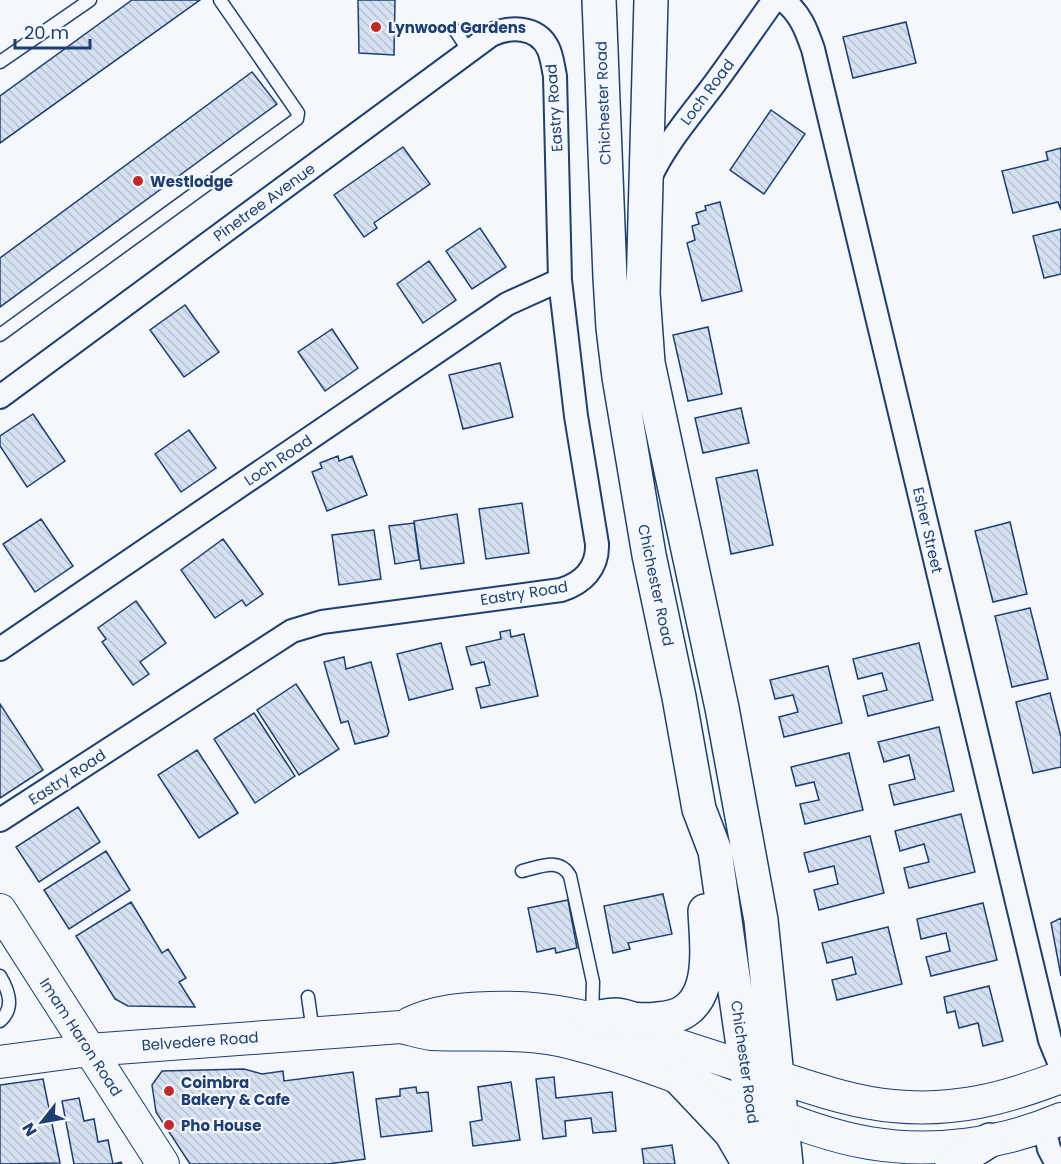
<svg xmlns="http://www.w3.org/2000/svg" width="1061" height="1164" viewBox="0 0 1061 1164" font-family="Poppins,sans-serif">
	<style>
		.building { fill: url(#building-back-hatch); stroke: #1d3f73; stroke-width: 1.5 }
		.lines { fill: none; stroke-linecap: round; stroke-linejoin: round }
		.lane-casing { stroke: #1d3f73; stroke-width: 15 }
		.street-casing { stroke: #1d3f73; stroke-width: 26 }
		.secondary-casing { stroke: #1d3f73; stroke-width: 34 }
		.primary-casing { stroke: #1d3f73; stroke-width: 36 }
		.lane { stroke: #f4f7fb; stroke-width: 12 }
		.street { stroke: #f4f7fb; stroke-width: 22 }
		.secondary { stroke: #f4f7fb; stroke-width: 32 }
		.primary { stroke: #f4f7fb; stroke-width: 33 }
		.poi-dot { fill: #c62828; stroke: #f4f7fb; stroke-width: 2 }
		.labels { text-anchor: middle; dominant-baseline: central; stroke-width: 4.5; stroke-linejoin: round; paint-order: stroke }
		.poi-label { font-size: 15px; font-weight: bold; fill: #1d3f73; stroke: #f4f7fb; text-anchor: start }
		.street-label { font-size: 15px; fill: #1d3f73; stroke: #f4f7fb }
	</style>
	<defs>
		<pattern id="building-back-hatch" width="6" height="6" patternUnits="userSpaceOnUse" patternTransform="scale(1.5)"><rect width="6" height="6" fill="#d5e0f0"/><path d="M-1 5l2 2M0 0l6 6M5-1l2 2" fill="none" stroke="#b6c1d1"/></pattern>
	</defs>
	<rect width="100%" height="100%" fill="#f4f7fb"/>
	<path class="building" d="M132,0H200L0,143V96Z
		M358,0H395L394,55L359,53Z
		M906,22L916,63L853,78L843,37Z
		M252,72L277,104L0,307V258Z
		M771,110L805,134L764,194L730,170Z
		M403,147L430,184L374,223L377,228L364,237L334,195Z
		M1061,148V210L1058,202L1013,213L1002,171L1048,160L1046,152Z
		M720,202L742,291L702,301L687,243L695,240L692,226L699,224L696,213L706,210L705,206Z
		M480,228L506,267L472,289L446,251Z
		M1061,229V274L1044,278L1033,236Z
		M429,261L456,300L423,323L397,284Z
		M185,305L219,352L184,377L150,330Z
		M708,327L722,394L688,401L673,335Z
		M332,329L358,368L325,391L298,352Z
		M500,363L513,417L463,429L449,375Z
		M741,408L749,443L703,453L695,418Z
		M33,414L65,461L27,487L0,446V436Z
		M189,430L216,468L181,492L155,454Z
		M338,456L339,461L352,456L367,495L327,511L312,472L322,468L320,463Z
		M757,470L773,545L731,554L716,478Z
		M522,503L529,553L486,559L479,509Z
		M457,514L464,563L421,569L414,521Z
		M41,519L73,566L35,592L3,544Z
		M1010,522L1027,594L993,602L975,531Z
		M414,523L419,560L395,564L389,526Z
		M374,530L381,579L339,585L332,535Z
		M223,539L263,594L246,606L242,600L215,618L181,570Z
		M136,601L166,643L140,662L149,674L133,685L102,642L106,639L98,628Z
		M1030,608L1048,679L1012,687L995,616Z
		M510,630L511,637L524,634L538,696L481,708L476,688L490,685L484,662L471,665L466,647L501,639L500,632Z
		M441,643L453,689L409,700L397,654Z
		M919,643L933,700L868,716L863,696L887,690L882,673L858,679L853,659Z
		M344,657L346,669L371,662L389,732L387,736L355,744L348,721L341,723L324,662Z
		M828,666L842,723L784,737L779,717L798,712L793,695L775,699L770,680Z
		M296,684L339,749L299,775L257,710Z
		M1050,693L1061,737V767L1033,773L1016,702Z
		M0,704L43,770L0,798Z
		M254,713L295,776L255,803L214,739Z
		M939,727L954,791L894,805L889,785L915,779L909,755L884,762L878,742Z
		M197,750L238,813L199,838L158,775Z
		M849,753L863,810L805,824L800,804L819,800L814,782L796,786L791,767Z
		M78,807L100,842L39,882L16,847Z
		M961,814L975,872L909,888L904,868L929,862L924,844L900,851L895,831Z
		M870,836L884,893L819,910L814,890L838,884L834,866L809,872L804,853Z
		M106,851L130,890L69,929L44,890Z
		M663,894L672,934L628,943L630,949L613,953L604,906Z
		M568,900L577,948L556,953L555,948L537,952L528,908Z
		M131,902L162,953L168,949L186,978L179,982L195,1007L128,1006L115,999L76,936Z
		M983,903L997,960L931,976L926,957L950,951L946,933L921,939L917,919Z
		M1061,918V976L1051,923Z
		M888,927L902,984L837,1000L832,980L856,974L852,957L827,963L822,943Z
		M989,986L1003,1041L983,1046L978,1023L959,1028L955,1011L947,1013L944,997Z
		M244,1069L262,1074L283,1071L284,1081L353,1072L365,1159L328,1164H190L156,1112L152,1085L162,1071Z
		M554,1077L556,1098L612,1092L616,1131L593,1133L591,1118L565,1121L566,1136L543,1139L536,1079Z
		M43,1079L60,1163L0,1164V1085Z
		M511,1082L520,1140L473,1146L470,1122L482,1120L478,1087Z
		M416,1087L417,1093L428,1092L432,1131L381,1137L376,1099L400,1096V1089Z
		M79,1098L84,1121L94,1119L98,1142L108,1140L113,1164L121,1162L122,1164H74L62,1101Z
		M672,1145L675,1164H644L642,1149Z"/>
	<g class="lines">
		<defs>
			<path id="lane" d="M455,30L469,51
				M0,62L90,0
				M0,335L297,119L298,113L220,0
				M522,871C540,867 559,857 570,876L593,982L592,1016
				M0,976C9,991 15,1008 0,1021
				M308,997L313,1032"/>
			<path id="street" d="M783,0C800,13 806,29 813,49L1050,1040L1061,1067
				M650,178C666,143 692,114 715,83C735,56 754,28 774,0
				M0,397L491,35C510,26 537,26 548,48C552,56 553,67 555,76L560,280L576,416L597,544C598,568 583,583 561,590L322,622L292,631L0,820
				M0,649L507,304L560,280
				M1044,1126L1049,1149L1057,1164"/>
			<path id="secondary" d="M0,910L163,1164
				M410,1023C437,1011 461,1009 490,1008C559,1005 606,1022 671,1043C710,1056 749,1068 787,1080C821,1091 857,1103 893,1106C954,1112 1004,1099 1061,1077
				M0,1062L89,1050L401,1027C411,1029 422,1033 432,1034C480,1036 526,1031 572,1043C634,1059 693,1083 752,1106C791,1121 828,1136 869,1143C933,1154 1002,1144 1061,1119"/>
			<path id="primary" d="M599,0L610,277L613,328L619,377L649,555L679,697L699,809L715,851L760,1164
				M651,0L643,293L648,363L722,708L761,920L786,1164
				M592,1018C600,1017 608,1015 616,1015C622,1015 628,1018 634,1019C641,1020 650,1020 657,1019C717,1017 707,952 705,911
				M680,1079L731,1133L749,1164
				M952,1164L990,1140"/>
		</defs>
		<use href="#lane" class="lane-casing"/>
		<use href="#street" class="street-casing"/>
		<use href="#secondary" class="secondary-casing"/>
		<use href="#primary" class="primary-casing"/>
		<use href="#lane" class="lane"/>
		<use href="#street" class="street"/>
		<use href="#secondary" class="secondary"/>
		<use href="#primary" class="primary"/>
	</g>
	<g class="poi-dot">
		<circle cx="376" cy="27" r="6"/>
		<circle cx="138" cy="181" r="6"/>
		<circle cx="169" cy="1091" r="6"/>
		<circle cx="169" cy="1125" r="6"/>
	</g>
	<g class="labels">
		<g class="poi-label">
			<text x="388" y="27">Lynwood Gardens</text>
			<text x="150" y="181">Westlodge</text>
			<text x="181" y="1082">Coimbra<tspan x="181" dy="17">Bakery &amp; Cafe</tspan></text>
			<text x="181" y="1125">Pho House</text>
		</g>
		<g class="street-label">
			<text transform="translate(707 92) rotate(-53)">Loch Road</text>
			<text transform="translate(603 103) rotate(-92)">Chichester Road</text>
			<text transform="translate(554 108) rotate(-94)">Eastry Road</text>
			<text transform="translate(264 202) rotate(-36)">Pinetree Avenue</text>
			<text transform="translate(278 460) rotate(-34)">Loch Road</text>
			<text transform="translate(928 530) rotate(77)">Esher Street</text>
			<text transform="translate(656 585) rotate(78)">Chichester Road</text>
			<text transform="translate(524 593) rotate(-9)">Eastry Road</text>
			<text transform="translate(67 777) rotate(-33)">Eastry Road</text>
			<text transform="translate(81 1037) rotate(57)">Imam Haron Road</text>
			<text transform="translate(200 1041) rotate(-4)">Belvedere Road</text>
			<text transform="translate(745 1062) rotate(82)">Chichester Road</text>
		</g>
	</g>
	<g transform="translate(42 1122) rotate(239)" stroke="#f4f7fb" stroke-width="4.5" paint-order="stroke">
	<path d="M0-4.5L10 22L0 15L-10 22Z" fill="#1d3f73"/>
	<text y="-9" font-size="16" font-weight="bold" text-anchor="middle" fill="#1d3f73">N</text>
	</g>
	<path d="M15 39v9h75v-9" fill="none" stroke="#1d3f73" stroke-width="3"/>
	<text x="24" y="39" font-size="18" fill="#1d3f73" stroke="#f4f7fb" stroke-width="4.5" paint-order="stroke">20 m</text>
</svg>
